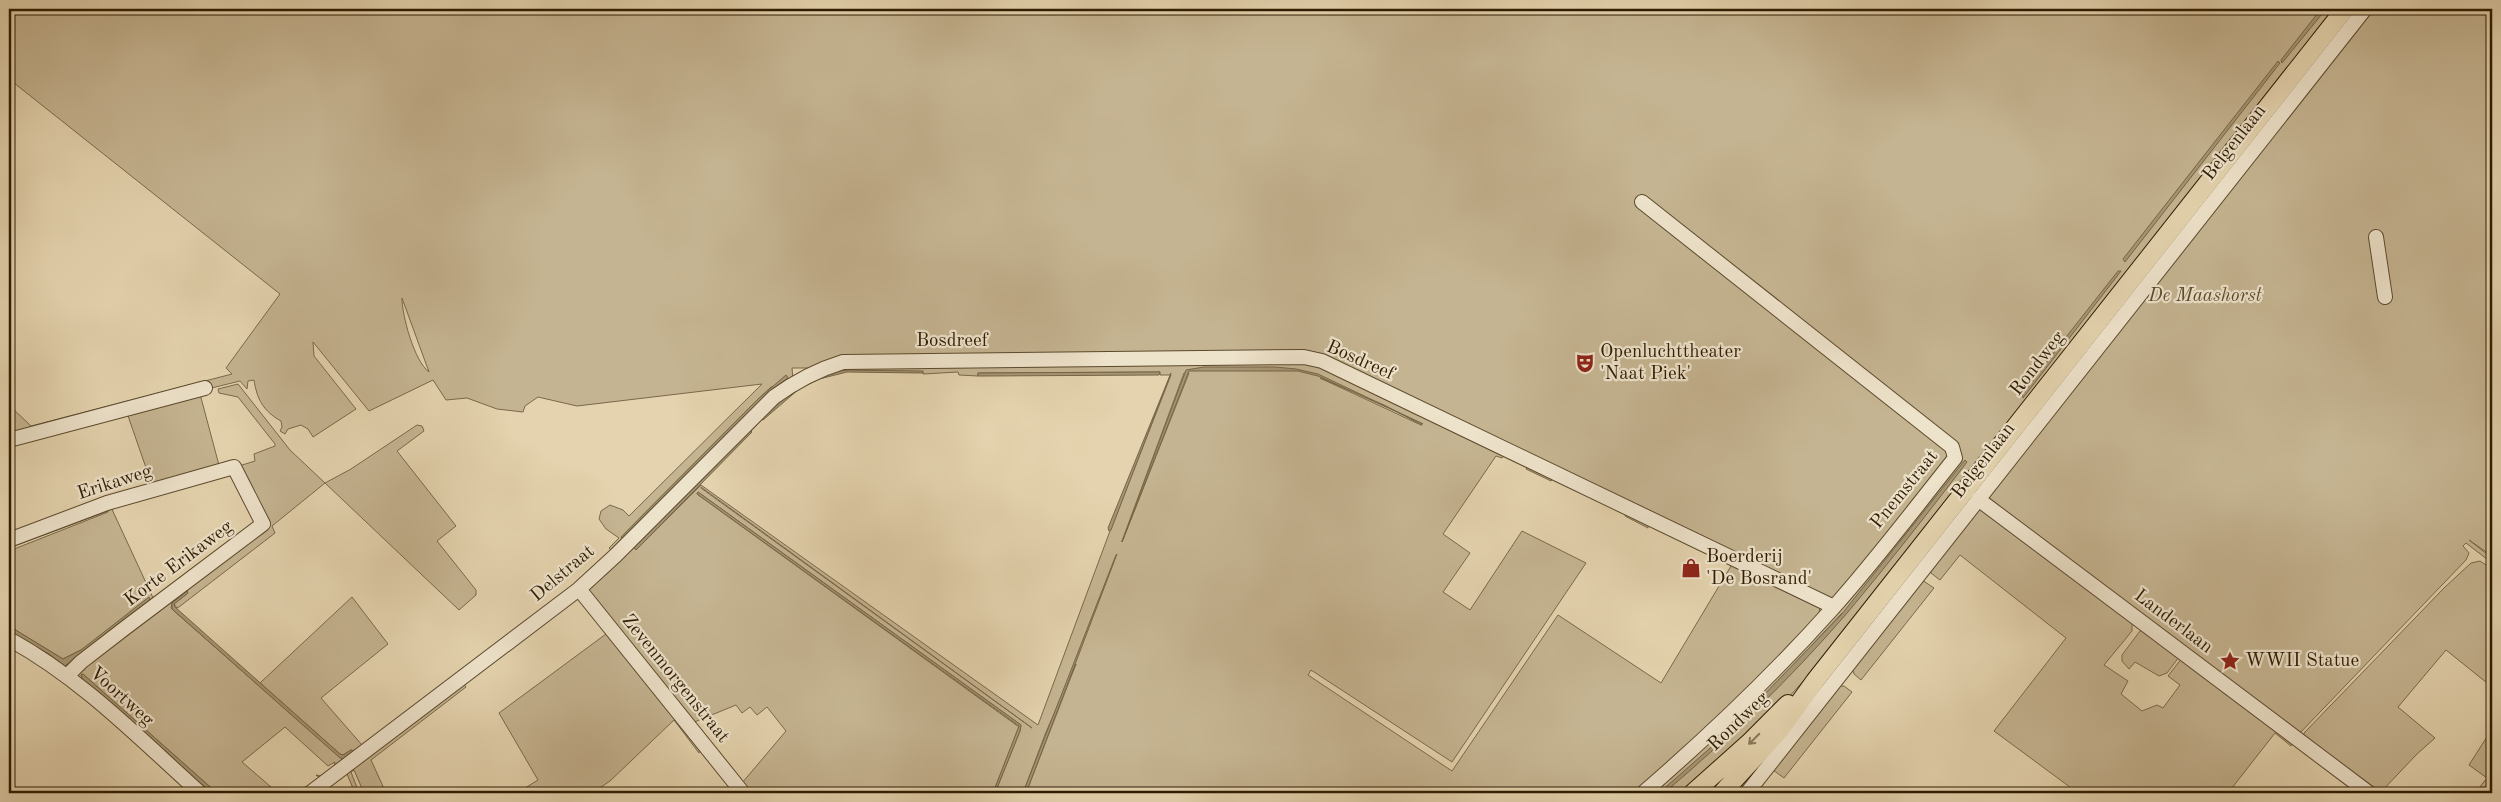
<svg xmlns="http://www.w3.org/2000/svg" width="2501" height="802" viewBox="0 0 2501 802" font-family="'Old Standard TT',serif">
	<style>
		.green { fill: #c5b491; stroke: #7a684a; fill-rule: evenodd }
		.water { fill: #a69574; stroke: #766546 }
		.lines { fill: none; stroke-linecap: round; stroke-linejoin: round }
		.minor-casing { stroke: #5c4a2d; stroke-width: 16 }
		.major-casing { stroke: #2e1c02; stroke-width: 20 }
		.minor { stroke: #ede2ca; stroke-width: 14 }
		.major { stroke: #e4d3ae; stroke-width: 18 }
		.oneway { stroke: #897858 }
		.labels { text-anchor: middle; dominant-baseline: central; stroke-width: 4.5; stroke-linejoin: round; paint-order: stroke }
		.street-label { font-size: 19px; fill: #2e1c02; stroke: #ede2ca }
		.park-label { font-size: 19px; font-style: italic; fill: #5b4a2d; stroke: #ede2ca }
		.poi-label { font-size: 19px; fill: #2e1c02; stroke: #ede2ca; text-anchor: start }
	</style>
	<rect width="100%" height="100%" fill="#e4d3ae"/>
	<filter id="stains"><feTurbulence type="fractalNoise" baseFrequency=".004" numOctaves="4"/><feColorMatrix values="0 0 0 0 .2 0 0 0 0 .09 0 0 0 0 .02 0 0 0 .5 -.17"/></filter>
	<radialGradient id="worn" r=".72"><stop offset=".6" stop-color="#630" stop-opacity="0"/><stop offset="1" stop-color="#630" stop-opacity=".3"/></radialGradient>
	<path class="green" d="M9,9H2492V556L2469,540L2492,558V563L2466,543L2463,546L2469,553L2466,560L2299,734L1989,499L1988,497L1742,793H1726L1815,668L1780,707L1694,784L1682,793H1664L1755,710L1846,614L1842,613L1763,697L1695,763L1659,793H1647L1835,609L1648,525V528L1625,516L1626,514L1554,477L1551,481L1526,469L1528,466L1504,456L1502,458L1496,456L1443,534L1470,553L1443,592L1470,610L1522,531L1586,563L1452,762L1311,670L1308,675L1452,771L1558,615L1661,683L1731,566L1729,564L1820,607L1818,620L1638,793H1026L1076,664L1046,732L1023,793H995L1020,731L1021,725L698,492L697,494L1019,727L993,793H746L742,783L786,731L767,707L757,715L750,707L742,713L736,705L692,723L587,595L586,587L773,402L831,368H792L793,380L614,553L609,548L619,538L606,529L599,519L601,511L610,505L623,510L629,516L762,384L577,406L538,397L525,406L523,412L497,409L467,398L446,400L433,380L369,411L313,342L314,356L356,409L313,437L308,429L301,425L288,429L285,434L280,431L282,427L281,421C263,411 257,399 254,380L248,381L247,389L240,381L9,438V405L31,426L232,374L226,368L280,294L9,79ZM402,298L429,372C414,361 402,315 402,298ZM848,370L923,372V374L958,372L959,375L978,376V373L1160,372V375H1171L1110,531L1038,725L701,485L636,550L786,395L831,373ZM1184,373H1189L1122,542V541ZM1320,378L1384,405L1422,425H1421ZM778,385L623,538L621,537L757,400L771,387ZM701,487L1032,728L701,488Z
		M238,384L290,450L325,483L351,469L417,425L422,426L424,431L397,451L456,526L437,541L476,590V595L459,610L325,483L272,526L275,533L179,607L177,608L174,604L188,593L187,591L172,603L171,608L174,611L342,759L354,751L351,750L343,755L340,754L260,683L352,597L388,644L321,698L362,745L371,739V743L323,780L316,775L321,776L334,767L335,762L328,766L285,727L242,762L278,793H217L86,677L83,674L81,675L83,680L211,793H205L81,682L78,676L79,670L87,660L265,525L240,474L239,466L255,461L254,454L275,446V444L238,397L219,393L218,389Z
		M200,394L220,469L153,488L127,413Z
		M110,505L154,600L67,668L9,636V631L49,654L64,665H67L150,600L81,650L63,659L9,626V551L108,512V511L9,548V543Z
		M1978,508L1985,510L2132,620V631L2104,665L2128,681L2121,694L2142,711L2157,705L2163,708L2180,685L2168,676L2182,658L2293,741L2291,746L2275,733L2228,793H2078L1994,731L2066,638L1960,555L1940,580L1931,573L1930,569Z
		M2480,561L2492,569V687L2446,650L2398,707L2435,738L2417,754L2380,793H2373L2303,741L2304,733L2444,588L2471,563Z
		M1922,580L1934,588L1861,680L1854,674L1852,668Z
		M603,629L701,746L699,753L674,720L610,781L592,793H517L538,780L499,713L606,634Z
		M2145,630L2179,657L2167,673L2159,676L2135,662L2129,669L2122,661V655L2140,631Z
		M463,683L466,687L371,760L386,793H364L354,770L351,772L359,793H355L347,774L336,781Z
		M1839,686H1844L1852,692L1784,778L1773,770Z
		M2492,729V793H2475L2487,778L2469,765Z"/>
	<path class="water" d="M2321,9H2326L2282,63L2281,60Z
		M2278,61L2280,63L2125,262L2123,259Z
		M2118,271H2121L2023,398L2022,393Z
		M1275,367L1296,369L1318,374L1423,424L1318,376L1298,371H1189L1122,542L1186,370L1204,367Z
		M848,370L923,371V373L847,372L819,379L799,389L763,420L761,419C785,395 813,373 848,370Z
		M1160,372L1159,375L985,376H978V373Z
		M1171,373L1111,530L1109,531L1108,528Z
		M786,375L788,378L771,390L623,538L621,537L757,400Z
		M750,430L752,432L636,550L633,547Z
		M1965,460L1967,462C1928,513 1889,563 1848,612C1792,677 1729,738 1664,793H1659L1725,735L1841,615Z
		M698,492L1021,725L1020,731L995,793H993L1019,726L697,494Z
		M1117,554L1026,793H1023L1116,555Z
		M187,591L188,593L174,604L175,607L340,754L343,755L351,750L354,751L343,759L339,757L172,609V603Z
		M149,597L150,600L65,666L49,654L9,631V626L63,659L81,650Z
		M83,674L217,793H211L83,680L81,675Z"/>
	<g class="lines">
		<defs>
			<path id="minor" d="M1642,202L1952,447L1955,458C1915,508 1876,560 1833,608C1774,674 1710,735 1643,793
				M2376,237L2385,297
				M9,440L205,388
				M1978,499L2369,793
				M9,540L107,503L234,467L263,524L125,628L81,662L68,675
				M579,589L743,793
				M9,639C82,679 139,738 200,793
				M310,793L579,589L616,555L774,397C796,381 817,370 843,362L1304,357L1322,361L1834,607
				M1747,793L2365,9"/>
			<path id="major" d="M1693,793L1749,743L1788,704
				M1722,793L1779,731L1815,681L2345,9"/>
		</defs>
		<use href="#minor" class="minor-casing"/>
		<use href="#major" class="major-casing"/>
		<use href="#minor" class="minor"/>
		<use href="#major" class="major"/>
	</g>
	<defs><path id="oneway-shaft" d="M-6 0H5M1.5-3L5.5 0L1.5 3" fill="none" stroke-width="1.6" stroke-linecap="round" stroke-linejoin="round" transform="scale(1.25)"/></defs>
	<use class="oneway" href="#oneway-shaft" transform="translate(1754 739) rotate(135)"/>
	<defs>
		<symbol id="theatre-bare" viewBox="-9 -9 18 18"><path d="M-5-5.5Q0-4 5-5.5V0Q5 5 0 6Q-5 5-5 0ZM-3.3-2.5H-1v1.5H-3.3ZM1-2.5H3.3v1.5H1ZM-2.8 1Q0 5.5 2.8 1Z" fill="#8f2418" stroke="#ede2ca" stroke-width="2.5" paint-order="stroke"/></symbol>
		<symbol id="shop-bare" viewBox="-9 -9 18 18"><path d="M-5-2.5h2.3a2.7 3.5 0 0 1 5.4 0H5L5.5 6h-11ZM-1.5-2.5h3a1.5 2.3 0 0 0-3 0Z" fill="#8f2418" stroke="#ede2ca" stroke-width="2.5" paint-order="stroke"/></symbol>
		<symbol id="sight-bare" viewBox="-9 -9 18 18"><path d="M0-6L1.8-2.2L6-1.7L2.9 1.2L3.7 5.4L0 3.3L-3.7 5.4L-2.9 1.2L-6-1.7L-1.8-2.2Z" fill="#8f2418" stroke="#ede2ca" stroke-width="2.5" paint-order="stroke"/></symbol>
	</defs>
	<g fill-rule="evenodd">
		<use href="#theatre-bare" x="1571" y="349" width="28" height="28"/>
		<use href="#shop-bare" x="1677" y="554" width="28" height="28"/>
		<use href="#sight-bare" x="2216" y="647" width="28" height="28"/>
	</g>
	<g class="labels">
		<g class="street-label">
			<text transform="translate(2235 143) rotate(-52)">Belgenlaan</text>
			<text x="952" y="341">Bosdreef</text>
			<text transform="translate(1360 361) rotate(24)">Bosdreef</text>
			<text transform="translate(2038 364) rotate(-52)">Rondweg</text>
			<text transform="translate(1984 461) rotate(-52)">Belgenlaan</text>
			<text transform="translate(115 483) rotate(-18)">Erikaweg</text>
			<text transform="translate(1905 490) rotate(-51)">Pnemstraat</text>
			<text transform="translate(179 564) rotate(-37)">Korte Erikaweg</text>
			<text transform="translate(563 574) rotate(-40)">Delstraat</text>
			<text transform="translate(2173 622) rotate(37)">Landerlaan</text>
			<text transform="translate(675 679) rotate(51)">Zevenmorgenstraat</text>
			<text transform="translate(121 697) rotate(42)">Voortweg</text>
			<text transform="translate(1739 722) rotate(-44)">Rondweg</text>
		</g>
		<g class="park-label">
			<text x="2205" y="296">De Maashorst</text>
		</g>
		<g class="poi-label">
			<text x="1600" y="352">Openluchttheater<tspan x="1600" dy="22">'Naat Piek'</tspan></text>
			<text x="1706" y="557">Boerderij<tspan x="1706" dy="22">'De Bosrand'</tspan></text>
			<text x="2245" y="661">WWII Statue</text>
		</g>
	</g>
	<rect width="2501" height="802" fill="none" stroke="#e4d3ae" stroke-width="30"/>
	<rect x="10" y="10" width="2481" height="782" fill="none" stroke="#2e1c02" stroke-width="2.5"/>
	<rect x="15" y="15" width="2471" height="772" fill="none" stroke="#2e1c02"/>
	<rect width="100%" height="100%" filter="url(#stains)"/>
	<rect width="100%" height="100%" fill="url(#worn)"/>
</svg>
